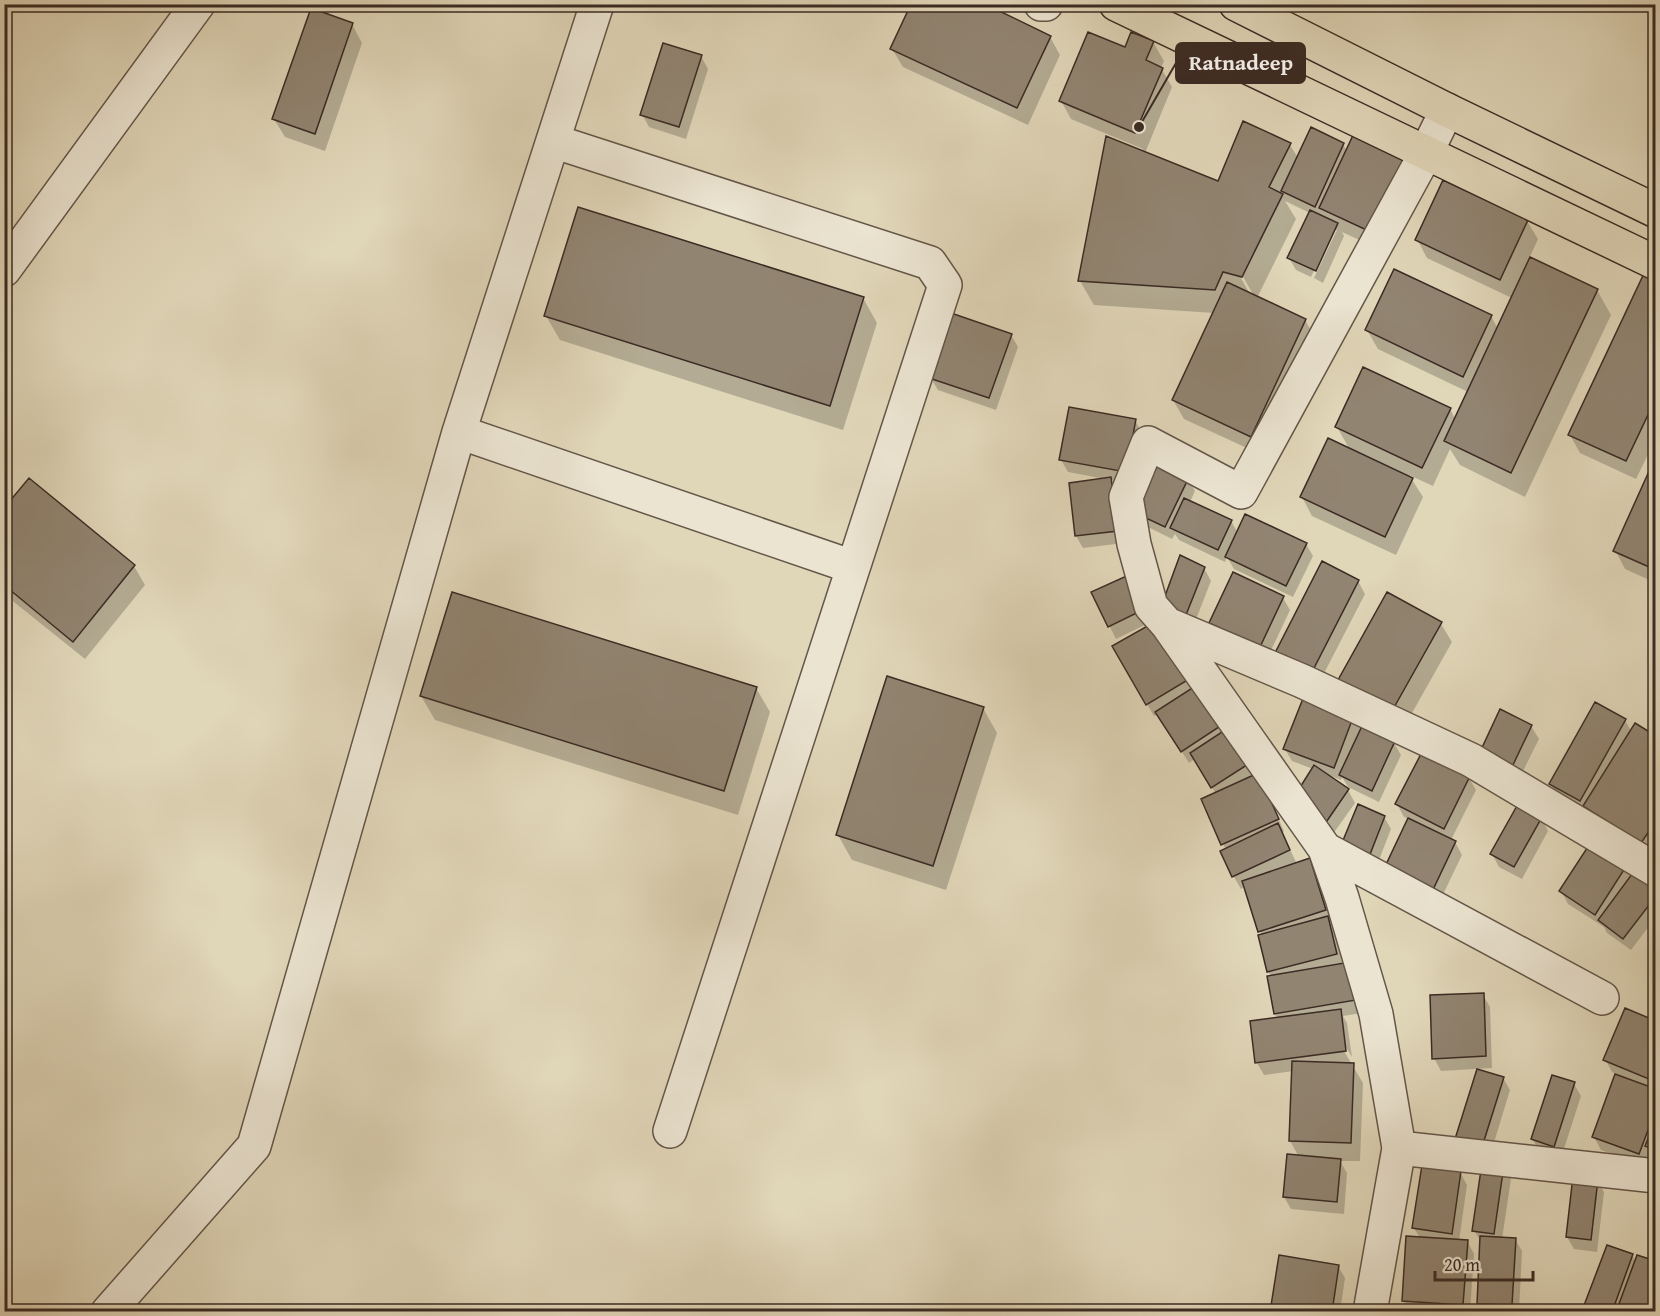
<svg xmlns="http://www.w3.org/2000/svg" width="1660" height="1316" viewBox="0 0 1660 1316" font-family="'Gentium Book Plus',serif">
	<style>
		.shadow { fill: #0003; fill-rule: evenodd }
		.building { fill: #918471; stroke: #3b2b24; stroke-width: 1.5 }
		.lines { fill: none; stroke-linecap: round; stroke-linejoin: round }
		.minor-casing { stroke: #645649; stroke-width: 36 }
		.highway-casing { stroke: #3b2b24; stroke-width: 36 }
		.minor { stroke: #ebe4d1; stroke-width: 33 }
		.highway { stroke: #e0d6b8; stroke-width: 33 }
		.leader { fill: none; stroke: #3b2b24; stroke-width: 2 }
		.callout-dot { fill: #3b2b24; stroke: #ebe4d1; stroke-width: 2 }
		.callout { fill: #3b2b24; stroke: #3b2b24; stroke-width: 2 }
		.callout-label { font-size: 22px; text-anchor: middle; font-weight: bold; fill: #fff }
	</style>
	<rect width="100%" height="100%" fill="#e0d6b8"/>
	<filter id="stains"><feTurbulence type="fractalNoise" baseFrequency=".00333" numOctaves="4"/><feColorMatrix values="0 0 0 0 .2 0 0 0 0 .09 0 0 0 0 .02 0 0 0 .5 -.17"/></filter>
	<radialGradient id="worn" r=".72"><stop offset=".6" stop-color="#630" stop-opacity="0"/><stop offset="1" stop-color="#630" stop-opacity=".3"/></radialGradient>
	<path class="shadow" d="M352,24L362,43L325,151L285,137L274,119Z
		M1050,37L1060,55L1028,125L903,67L892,49Z
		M1153,42L1164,61L1161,68L1172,87L1145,153L1219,183L1290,145L1298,158L1343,144L1347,152L1383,251L1342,232L1344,236L1323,283L1314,278L1337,230H1334L1311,277L1296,270L1289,258L1310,213L1285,201L1296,219L1257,298L1305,320L1316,339L1262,455L1184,419L1173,400L1214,313L1094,305L1080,281L1143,149L1071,119L1061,101L1125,49ZM1239,270L1253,294H1250L1237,271Z
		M701,56L708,69L686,139L649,127L642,114Z
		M1527,221L1538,239L1529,259L1597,290L1611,315L1525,497L1460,465L1450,449L1433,486L1409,475L1423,497L1396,555L1312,516L1302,497L1350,450L1337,427L1450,409L1456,420L1468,392L1378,349L1367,330L1491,316L1498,329L1512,298L1427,258L1417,239Z
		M1656,273V438L1636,479L1580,453L1570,435Z
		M863,298L877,323L843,430L560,340L546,316Z
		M1011,335L1018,347L996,410L938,390L930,377Z
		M1135,420L1142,433L1132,483L1111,480L1117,491L1124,543L1083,548L1076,536L1105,479L1068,472L1061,460Z
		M1656,461V583L1625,569L1615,550Z
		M1188,479L1195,491L1190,502L1231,521L1238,533L1306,544L1313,556L1293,597L1234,569L1227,557L1225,562L1179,540L1175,534L1172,539L1142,524L1135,512Z
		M29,480L134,566L145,585L85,659L4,594V511Z
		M1204,568L1211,581L1191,632L1162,607Z
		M1233,574L1283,598L1290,610L1267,659L1218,636L1211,623Z
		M1130,576L1153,621L1116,639L1093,593Z
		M1358,581L1365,594L1319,683L1284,665Z
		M1157,622L1264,787L1284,831L1282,833L1297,864L1309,860L1316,872L1332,922L1330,923L1334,930L1343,965L1368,1012L1343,1016L1347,1023L1352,1057L1344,1044L1341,1046L1363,1083L1360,1161H1340L1347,1173L1344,1214L1291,1209L1284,1197L1299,1157L1290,1141L1293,1071L1264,1075L1257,1063L1278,1019L1275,1014L1269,978L1272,977L1268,972L1259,936H1262L1245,886L1241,889L1234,877L1222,851L1226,850L1203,800L1216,794L1195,759L1189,763L1158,714L1154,716L1114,647Z
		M1441,624L1452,642L1403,729L1350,698Z
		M756,688L770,712L738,815L435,720L421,696Z
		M983,708L997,733L946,890L852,860L838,835Z
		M1501,711L1531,726L1539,739L1519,779L1489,764Z
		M1353,716L1362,731L1394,743L1401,755L1379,802L1348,787L1342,777L1341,780L1326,774L1348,790L1355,803L1328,841L1313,769L1292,761L1285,749Z
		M1625,720L1631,731L1656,737V856L1558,796L1551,784Z
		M1469,778L1476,790L1451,840L1455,842L1462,855L1437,907L1409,819L1404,817L1397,804Z
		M1384,817L1391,829L1374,873L1348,863Z
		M1541,818L1548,831L1522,879L1499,867L1492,854Z
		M1626,866L1632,877L1656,887V917L1631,950L1607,933L1604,927L1568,904L1561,891Z
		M1656,944V963L1649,953Z
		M1483,995L1490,1007L1492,1068L1441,1071L1434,1058Z
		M1656,1023V1159L1651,1152L1646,1166L1601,1150L1594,1137L1617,1074L1612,1072L1605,1059Z
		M1503,1078L1510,1090L1489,1159L1464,1151Z
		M1574,1084L1581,1096L1561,1158L1540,1151L1532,1139Z
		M1503,1167L1511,1179L1502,1239H1515L1522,1251L1519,1312H1483L1478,1304L1481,1242L1474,1230Z
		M1460,1172L1467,1185L1459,1241H1467L1474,1254L1470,1312H1410L1403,1301L1420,1238L1414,1228Z
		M1597,1180L1604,1192L1597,1252L1574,1249L1567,1237Z
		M1632,1255L1636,1262L1656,1263V1312H1587L1585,1307Z
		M1338,1266L1345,1278L1340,1312H1272Z"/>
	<path class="building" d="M911,4H985L1051,36L1017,108L890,49Z
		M311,8L353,23L315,134L272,119Z
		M1088,32L1125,47L1131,32L1154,41L1146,60L1163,68L1135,133L1059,101Z
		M663,43L702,55L679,127L640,115Z
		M1243,121L1291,143L1269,187L1283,194L1242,277L1223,272L1215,290L1078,281L1106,136L1218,181Z
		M1311,127L1344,143L1315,207L1281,191Z
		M1355,131L1409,156L1373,233L1319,208Z
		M1443,180L1528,220L1500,280L1415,240Z
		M578,207L864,297L830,406L544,316Z
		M1310,210L1338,223L1316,271L1287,258Z
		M1530,257L1598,289L1511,473L1444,441Z
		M1647,267L1656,271V398L1626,461L1568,435Z
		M1394,269L1492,315L1463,377L1365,330Z
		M1227,282L1306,319L1251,437L1172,400Z
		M951,313L1012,334L989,398L929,378Z
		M1363,367L1451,408L1422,468L1335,427Z
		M1069,407L1136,419L1126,472L1059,460Z
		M1328,438L1413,478L1385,537L1300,497Z
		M1655,458H1656V570L1613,551Z
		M1157,462L1189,477L1165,527L1133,512Z
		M1111,477L1118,531L1075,536L1069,483Z
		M29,478L135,565L73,642L4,585V508Z
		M1184,498L1232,520L1218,550L1170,528Z
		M1245,514L1307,543L1286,586L1225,557Z
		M1180,555L1205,567L1184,620L1161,607Z
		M1322,561L1359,580L1312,672L1275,653Z
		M1233,572L1284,596L1260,647L1209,623Z
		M1131,574L1147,608L1108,627L1091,592Z
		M452,592L757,687L724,791L420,696Z
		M1387,592L1442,622L1392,711L1338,680Z
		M1158,620L1191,678L1146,705L1112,646Z
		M887,676L984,707L933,866L836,835Z
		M1200,683L1225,723L1181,752L1155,712Z
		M1304,696L1354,715L1334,768L1283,749Z
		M1595,702L1626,719L1580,801L1549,784Z
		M1500,709L1532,725L1512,767L1480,752Z
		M1635,723L1656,736V821L1641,843L1583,806Z
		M1362,726L1395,741L1372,791L1339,775Z
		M1228,728L1250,763L1211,788L1190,753Z
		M1422,752L1470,776L1444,829L1395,804Z
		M1314,765L1349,789L1320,831L1297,792Z
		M1258,773L1279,819L1221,845L1201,799Z
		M1358,804L1385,816L1367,862L1339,850Z
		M1518,804L1542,817L1514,867L1490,854Z
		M1408,818L1456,841L1430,896L1382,873Z
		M1278,823L1290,850L1232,877L1220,851Z
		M1591,842L1627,865L1595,915L1559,891Z
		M1310,858L1326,910L1258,932L1242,881Z
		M1635,870L1656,885V896L1623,939L1598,920Z
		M1328,916L1337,954L1267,972L1258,935Z
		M1356,961L1362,999L1274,1014L1267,976Z
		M1484,993L1486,1056L1432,1059L1430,995Z
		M1625,1008L1656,1021V1082L1603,1060Z
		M1341,1009L1346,1051L1255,1063L1250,1021Z
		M1292,1061L1354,1063L1351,1143L1289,1141Z
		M1477,1069L1504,1077L1482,1147L1455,1139Z
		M1615,1074L1656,1089V1109L1639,1154L1592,1137Z
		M1552,1075L1575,1082L1554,1147L1531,1139Z
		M1656,1119V1150L1645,1146Z
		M1287,1154L1341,1159L1337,1202L1283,1197Z
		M1482,1163L1504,1165L1494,1234L1472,1231Z
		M1422,1165L1461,1171L1452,1234L1412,1228Z
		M1573,1176L1598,1179L1591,1240L1566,1237Z
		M1406,1236L1468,1240L1463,1305L1402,1301Z
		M1480,1236L1516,1238L1512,1305L1477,1304Z
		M1607,1245L1633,1254L1612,1312H1594L1583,1308Z
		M1279,1255L1339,1265L1332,1312H1270Z
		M1637,1255L1656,1261V1290L1648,1312H1616Z"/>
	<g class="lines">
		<defs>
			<path id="minor" d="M1041,4H1046
				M553,141L930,263L945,285L670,1131
				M4,270L198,4
				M459,432L853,567
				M1167,624L1151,606L1134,544L1126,497L1148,443L1241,492L1426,153L1447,110
				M1325,849L1602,998
				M1399,1148L1656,1176
				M108,1312L254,1146L459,432L597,4
				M1370,1312L1399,1148L1376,1014L1342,898L1325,849L1167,624L1302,681L1471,760L1656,870"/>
			<path id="highway" d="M1116,4L1656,263
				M1236,4L1447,110L1656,211"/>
		</defs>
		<use href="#minor" class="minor-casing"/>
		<use href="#highway" class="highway-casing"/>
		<use href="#minor" class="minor"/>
		<use href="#highway" class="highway"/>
	</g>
	<path class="leader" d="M1139 127L1176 63"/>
	<circle class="callout-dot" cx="1139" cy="127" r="6"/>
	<rect class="callout" x="1176" y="43" width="129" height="40" rx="6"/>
	<g class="callout-label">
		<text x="1241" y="70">Ratnadeep</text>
	</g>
	<rect width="1660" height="1316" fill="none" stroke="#e0d6b8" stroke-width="24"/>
	<rect x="6" y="6" width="1648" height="1304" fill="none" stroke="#3b2b24" stroke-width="3"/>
	<rect x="12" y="12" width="1636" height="1292" fill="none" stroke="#3b2b24" stroke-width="1.5"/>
	<path d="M1435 1271v9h98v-9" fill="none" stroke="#3b2b24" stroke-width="3"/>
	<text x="1444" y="1271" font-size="18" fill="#3b2b24" stroke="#ebe4d1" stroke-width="4.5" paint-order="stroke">20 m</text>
	<rect width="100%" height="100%" filter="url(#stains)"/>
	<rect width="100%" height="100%" fill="url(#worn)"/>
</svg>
